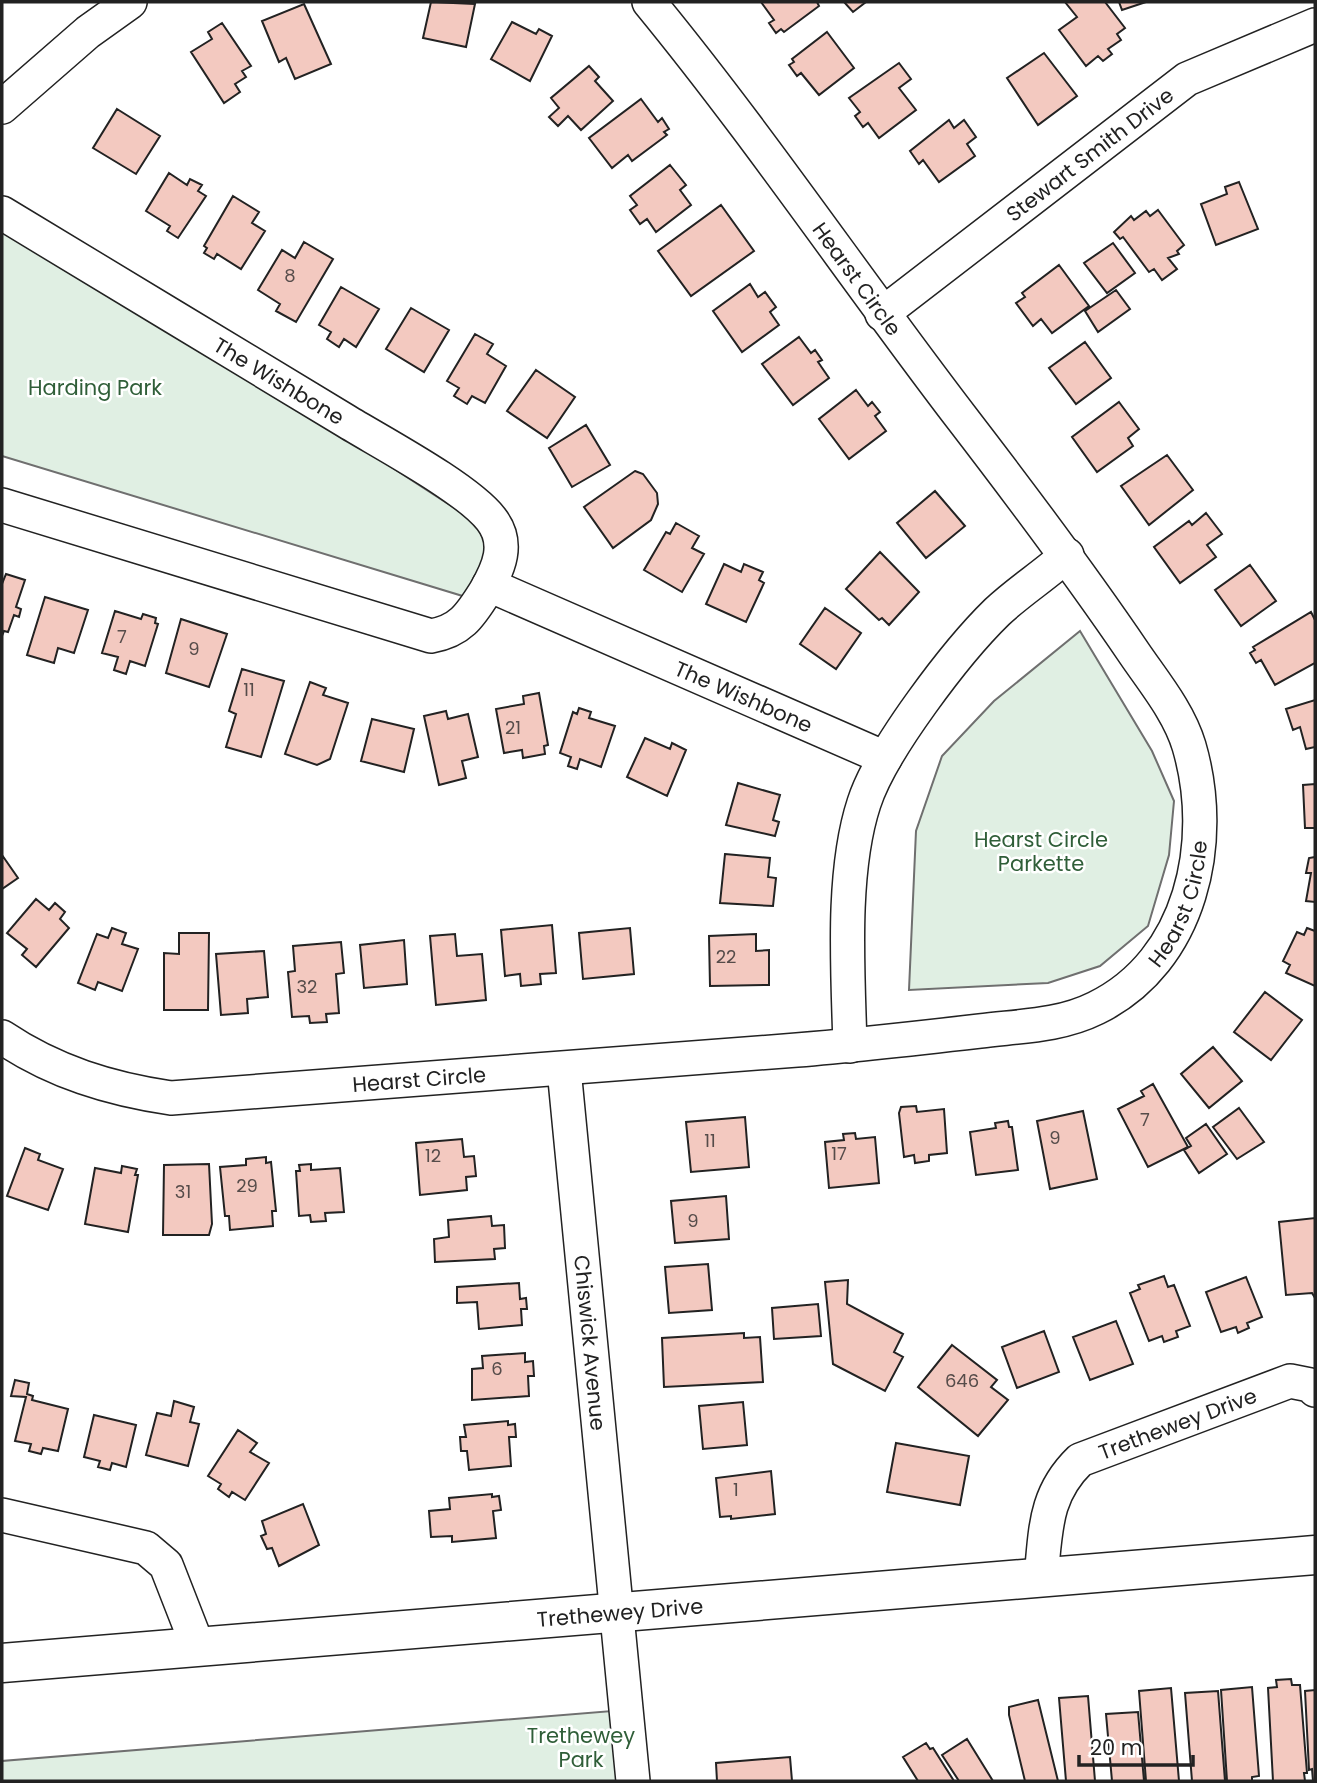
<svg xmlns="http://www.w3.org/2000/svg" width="1317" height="1783" viewBox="0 0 1317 1783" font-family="Poppins,sans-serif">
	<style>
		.green { fill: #e0efe3; stroke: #6f6f6f; stroke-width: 2 }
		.building { fill: #f3c9c0; stroke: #222; stroke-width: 2 }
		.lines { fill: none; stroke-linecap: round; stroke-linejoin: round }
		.minor-casing { stroke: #222; stroke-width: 36 }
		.secondary-casing { stroke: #222; stroke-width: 41 }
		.minor { stroke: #fff; stroke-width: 33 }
		.secondary { stroke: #fff; stroke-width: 38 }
		.labels { text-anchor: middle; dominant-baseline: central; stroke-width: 5; stroke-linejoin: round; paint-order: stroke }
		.number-label { font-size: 18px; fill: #564c4a }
		.street-label { font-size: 21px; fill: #222; stroke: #fff }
		.park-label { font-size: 21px; fill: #2f5e38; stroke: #fff }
	</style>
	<rect width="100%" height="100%" fill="#fff"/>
	<path class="green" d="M2,214L473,520L496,560L466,597L2,456Z
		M1080,631L1152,751L1174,801L1169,855L1148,926L1100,966L1048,983L909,990L916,831L942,756L994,701Z
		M612,1711L618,1781H2V1761Z"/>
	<path class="building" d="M431,2L475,4L466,47L423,38Z
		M761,2H817L819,6L784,32L781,29L776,33L769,23L774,20Z
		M844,2H866L853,12Z
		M1065,2H1105L1125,28L1117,34L1121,40L1108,49L1112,54L1103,61L1098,56L1086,66L1059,30L1077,17Z
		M1119,2H1146L1122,10Z
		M304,4L331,64L295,79L286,58L279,62L262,21Z
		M512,22L536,34L539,29L552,36L530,81L491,59Z
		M222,23L251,66L242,71L246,77L235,84L240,92L224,103L191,52L212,39L208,32Z
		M827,32L854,68L819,95L801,73L797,76L789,65L794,62L792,59Z
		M1044,53L1077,96L1038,125L1007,78Z
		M899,63L911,79L899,88L916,110L879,138L868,123L863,127L855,116L860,112L849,98Z
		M589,66L599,77L595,81L613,101L581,130L568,116L558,126L549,117L559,108L551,98Z
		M641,99L658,122L662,118L669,129L664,132L667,135L632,161L628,155L612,168L589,138Z
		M117,109L160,136L136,174L93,148Z
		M949,120L954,128L964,120L976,137L967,144L975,156L939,182L923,160L919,164L910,151Z
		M670,165L686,185L680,190L691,205L656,232L647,219L640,224L630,210L637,205L630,196Z
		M169,173L187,185L190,179L202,185L198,191L206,196L178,238L167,231L170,226L146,211Z
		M1239,182L1258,229L1216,245L1201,204L1227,194L1225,187Z
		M233,196L259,212L252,223L265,231L241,269L217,254L214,259L204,253L207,248L204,246Z
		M721,205L754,251L691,296L658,251Z
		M1158,210L1184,245L1177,251L1179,254L1168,258L1177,269L1162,280L1154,269L1149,272L1123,237L1120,239L1114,232L1131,216L1134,220L1146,211L1150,216Z
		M304,242L333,259L296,322L276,311L280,304L258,290L282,250L295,258Z
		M1113,243L1135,273L1107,293L1084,263Z
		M1059,265L1089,306L1052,333L1041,319L1033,326L1016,303L1025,297L1022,293Z
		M750,284L758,297L765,292L776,307L770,312L779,325L742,352L713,311Z
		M341,287L379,309L356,347L344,339L339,347L327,339L331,332L319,325Z
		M1116,290L1130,309L1098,332L1085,311Z
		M411,308L449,330L424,372L386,349Z
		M475,334L493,344L487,354L506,366L485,403L472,396L467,404L454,396L459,388L447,381Z
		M799,337L811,353L815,350L822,360L818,362L829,378L793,405L762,364Z
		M1085,342L1111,378L1076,404L1049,368Z
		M536,370L575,397L547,438L507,411Z
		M856,390L868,406L872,402L880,412L875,416L886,431L849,459L819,419Z
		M1119,402L1139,429L1128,438L1133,446L1097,472L1072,437Z
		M586,425L610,465L572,487L549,448Z
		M1167,455L1193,490L1149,525L1121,486Z
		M635,471L643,474L657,493L658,504L651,520L613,548L584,507Z
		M935,491L965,526L926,558L897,523Z
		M1206,513L1222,534L1207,545L1216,557L1180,583L1154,547L1189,521L1192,525Z
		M676,523L699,536L692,548L704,554L682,592L644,570L666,532L670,534Z
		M880,552L919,592L889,625L882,618L879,620L846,589Z
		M724,564L741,572L744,564L763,572L759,580L764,583L746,622L706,604Z
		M1250,565L1276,601L1241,626L1215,590Z
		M6,574L25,580L16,607L21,609L19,617L14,615L8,632L4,631L2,636V584Z
		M45,597L88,610L74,653L58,648L54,663L27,655Z
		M825,608L861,633L836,669L800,644Z
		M115,611L141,619L143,614L156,618L155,623L158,624L145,666L130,661L126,674L114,670L118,657L102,653Z
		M1311,612L1315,620V663L1275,685L1261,660L1256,663L1250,653L1255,650L1253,647Z
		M181,619L227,634L209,687L166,673Z
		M242,669L284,681L261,757L226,747L236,714L229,711Z
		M310,682L326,688L323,695L348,703L330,759L317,765L285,754Z
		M539,693L548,745L544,746L545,754L523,758L522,750L504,753L496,709L524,704L523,696Z
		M1315,700V747L1306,749L1300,727L1293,730L1286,709Z
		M579,708L591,712L589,718L615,726L601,767L580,759L577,769L568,766L571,757L560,753L573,712L577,714Z
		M446,711L448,719L468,714L478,757L462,761L466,778L439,785L424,716Z
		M372,719L414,729L404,772L361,761Z
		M645,738L670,749L672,743L686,750L667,796L627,777Z
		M738,783L780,795L773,820L779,822L775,836L726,825Z
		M1315,784V828H1305L1303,785Z
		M725,854L770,858L768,877L776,878L773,906L720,903Z
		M2,855L18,878L2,889Z
		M1315,857V902L1306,901L1311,873H1306L1309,858Z
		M36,899L49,910L55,903L65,912L60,919L69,928L36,967L22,955L27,949L7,933Z
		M552,925L556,973L540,974L541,984L521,986L520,974L505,976L501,930Z
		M112,928L126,933L122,944L138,949L122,991L98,982L95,990L78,983L97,934L108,938Z
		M630,928L634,974L583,979L579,933Z
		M1307,928L1315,931V986L1286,973L1290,965L1283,961L1297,932L1304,935Z
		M179,933H209L208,1010H164V953L179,954Z
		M455,934L457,956L482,954L486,1000L436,1005L430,936Z
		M756,934V951L769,950V985L710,986L709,936Z
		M404,940L407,984L364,988L360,945Z
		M341,942L344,973L336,974L339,1013L326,1014L327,1022L310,1023L309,1016L292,1017L288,972L295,971L293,946Z
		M264,951L268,997L247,999L248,1013L221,1015L216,954Z
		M1265,992L1302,1020L1271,1060L1234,1032Z
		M1213,1047L1242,1081L1209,1108L1181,1074Z
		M1153,1084L1188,1147L1148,1167L1118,1109L1144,1096L1141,1091Z
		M916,1106L917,1112L944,1109L947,1153L929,1155V1161L915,1163L914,1155L904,1157L899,1113L901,1107Z
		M1239,1108L1264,1142L1237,1159L1213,1127Z
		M1083,1111L1097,1179L1050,1189L1037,1121Z
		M745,1117L749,1167L691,1172L686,1122Z
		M1008,1121L1009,1127H1012L1018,1170L976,1175L970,1132L996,1128L995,1123Z
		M1206,1124L1227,1154L1199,1173L1184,1150L1191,1146L1186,1138Z
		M855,1133L856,1139L875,1137L879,1183L829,1188L825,1142L844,1140L843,1134Z
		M462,1139L464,1157L474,1156L476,1176L466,1177L467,1190L420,1195L416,1143Z
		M25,1148L40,1154L38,1160L63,1169L48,1210L7,1196Z
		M266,1157V1163L271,1162L276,1211H272L273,1226L230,1230L229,1216H225L220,1167L246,1165V1159Z
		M209,1164L212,1224L209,1235H163L164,1165Z
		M311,1164V1170L340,1168L344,1212L325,1213L326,1221L311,1222L310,1215L299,1216L296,1171H300L299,1165Z
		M122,1166L137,1169L135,1175H138L128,1232L85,1224L95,1168L121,1173Z
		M726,1196L729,1239L675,1243L671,1201Z
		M491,1216L492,1226L504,1225L505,1248L494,1249L495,1259L435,1262L434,1239L449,1237L448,1220Z
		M1315,1218V1298L1312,1293L1286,1295L1279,1222Z
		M708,1264L712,1310L669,1313L665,1267Z
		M1164,1276L1168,1287L1174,1285L1190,1326L1176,1331L1178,1337L1164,1342L1162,1336L1149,1341L1130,1293L1140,1289L1138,1285Z
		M1246,1277L1262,1317L1247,1323L1249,1328L1238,1333L1236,1327L1221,1332L1206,1292Z
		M848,1280L847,1304L903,1334L894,1352L903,1357L885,1391L833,1364L825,1282Z
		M519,1283L520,1299L526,1298L527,1309H521L522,1325L479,1329L477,1302L457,1303V1287Z
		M818,1304L821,1336L774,1339L772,1308Z
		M1116,1321L1133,1364L1090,1380L1073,1337Z
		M1044,1331L1059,1372L1017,1388L1002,1347Z
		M744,1333V1338L760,1337L763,1382L664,1387L662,1338Z
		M952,1345L997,1380L991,1387L1008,1400L978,1436L918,1387Z
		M525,1353V1362L533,1361L534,1376H528L529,1396L472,1400V1369L483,1368L482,1356Z
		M15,1380L29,1383L27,1394L33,1396L32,1400L68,1409L58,1451L43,1448L41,1454L29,1451L31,1444L15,1441L26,1397L11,1396Z
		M174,1401L194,1407L190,1422L199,1424L188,1466L146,1455L157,1413L171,1416Z
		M743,1402L747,1445L703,1449L699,1406Z
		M94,1415L136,1425L126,1467L112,1463L110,1470L98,1467L100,1461L84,1457Z
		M508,1421V1425L515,1424L516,1437H509L511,1466L469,1470L467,1451H461L460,1437H466L464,1425Z
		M238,1430L257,1443L250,1452L269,1463L245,1500L232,1492L229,1497L218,1489L221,1484L208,1476Z
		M896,1443L969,1456L960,1505L887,1492Z
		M771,1471L775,1514L731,1519V1516L720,1517L716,1478Z
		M492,1494V1497L499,1496L501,1510L493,1511L496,1538L452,1542V1536L431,1537L429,1511L450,1509L449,1498Z
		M303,1504L319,1545L279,1566L272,1548L267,1549L261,1536L266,1534L262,1521Z
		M1291,1679L1292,1685H1300L1307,1773H1304L1305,1781H1273L1268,1688L1277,1687L1276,1680Z
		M1252,1687L1259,1776L1252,1777V1781H1227L1221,1690Z
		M1171,1688L1179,1781H1146L1139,1691Z
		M1315,1690V1781H1313L1312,1769L1309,1770L1305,1691Z
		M1218,1691L1225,1781H1192L1185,1693Z
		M1088,1696L1095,1781H1066L1059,1698Z
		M1038,1700L1058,1781H1025L1009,1715V1707Z
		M1138,1712L1144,1781H1112L1106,1714Z
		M967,1739L993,1781H959L942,1755Z
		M926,1743L930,1749L933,1748L954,1781H918L903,1757Z
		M790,1757L792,1781H717L716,1763Z"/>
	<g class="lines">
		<defs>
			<g id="minor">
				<path d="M2,107L88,32L130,2"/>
				<path id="s1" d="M2,213C117,282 231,352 346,421C382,443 467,488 491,519C510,543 499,568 485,592C470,616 460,631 431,636L2,505"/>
				<path id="s2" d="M882,314L1187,79L1315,25"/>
				<path id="s3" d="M489,585L885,758"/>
				<path id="s4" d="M2,1037C54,1072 110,1089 171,1098C380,1082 588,1066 797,1050C858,1045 919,1038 980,1031C1020,1026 1060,1026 1096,1008C1192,961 1217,841 1189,746C1179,712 1153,681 1134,653C1079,572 1021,495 961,417C856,280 759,136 649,2"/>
				<path d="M850,1046C848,972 841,873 864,803C881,750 957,651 997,612C1018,592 1045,575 1067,555"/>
				<path id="s5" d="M564,1069L633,1781"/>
				<path d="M2,1515L146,1548L166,1565L198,1647"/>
				<path id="s6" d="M1041,1577C1046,1530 1044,1495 1080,1460L1290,1381L1310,1385L1315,1390"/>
			</g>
			<g id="secondary">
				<path id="s7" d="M2,1663L1315,1555"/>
			</g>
		</defs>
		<use href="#minor" class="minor-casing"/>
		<use href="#secondary" class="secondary-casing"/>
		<use href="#minor" class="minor"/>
		<use href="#secondary" class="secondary"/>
	</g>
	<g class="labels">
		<g class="number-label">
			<text x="290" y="275">8</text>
			<text x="122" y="636">7</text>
			<text x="194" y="648">9</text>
			<text x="249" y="689">11</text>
			<text x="513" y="727">21</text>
			<text x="726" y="956">22</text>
			<text x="307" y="986">32</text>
			<text x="1145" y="1119">7</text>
			<text x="1055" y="1137">9</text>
			<text x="710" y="1140">11</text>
			<text x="839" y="1153">17</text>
			<text x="433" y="1155">12</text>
			<text x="247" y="1185">29</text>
			<text x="183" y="1191">31</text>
			<text x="693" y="1220">9</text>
			<text x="497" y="1368">6</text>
			<text x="962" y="1380">646</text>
			<text x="736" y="1489">1</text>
		</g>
		<g class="street-label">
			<text stroke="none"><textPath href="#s2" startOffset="262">Stewart Smith Drive</textPath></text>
			<text transform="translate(857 279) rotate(54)">Hearst Circle</text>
			<text stroke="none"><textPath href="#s1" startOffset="324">The Wishbone</textPath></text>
			<text stroke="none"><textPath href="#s3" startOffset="278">The Wishbone</textPath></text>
			<text stroke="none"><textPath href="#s4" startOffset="1251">Hearst Circle</textPath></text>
			<text stroke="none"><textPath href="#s4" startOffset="430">Hearst Circle</textPath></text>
			<text stroke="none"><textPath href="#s5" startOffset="275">Chiswick Avenue</textPath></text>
			<text stroke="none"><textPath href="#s6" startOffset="231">Trethewey Drive</textPath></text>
			<text stroke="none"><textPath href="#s7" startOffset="620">Trethewey Drive</textPath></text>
		</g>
		<g class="park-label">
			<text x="95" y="387">Harding Park</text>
			<text x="1041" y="839">Hearst Circle<tspan x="1041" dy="24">Parkette</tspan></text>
			<text x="581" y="1735">Trethewey<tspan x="581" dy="24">Park</tspan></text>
		</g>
	</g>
	<rect width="1317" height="1783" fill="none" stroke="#222222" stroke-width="7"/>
	<path d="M1079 1755v10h114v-10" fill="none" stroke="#222222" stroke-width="3.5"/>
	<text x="1090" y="1755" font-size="21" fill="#222222" stroke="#ffffff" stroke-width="5" paint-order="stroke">20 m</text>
</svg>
